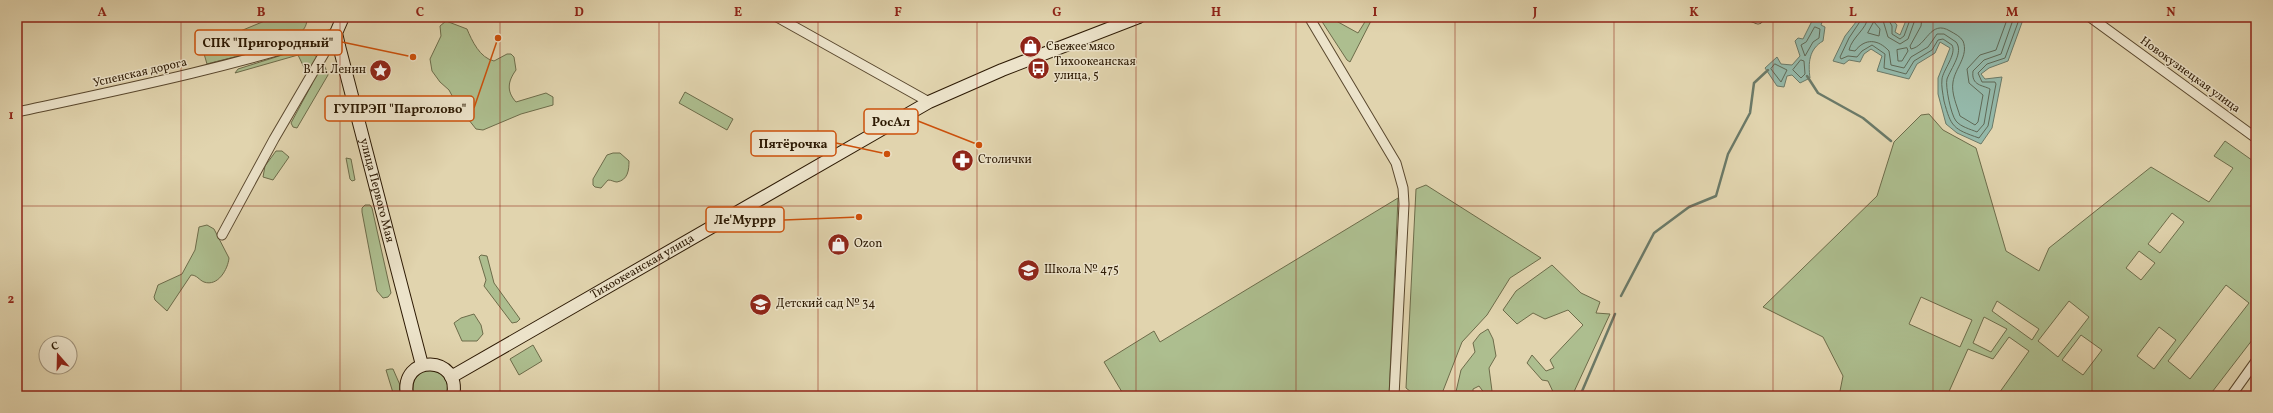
<svg xmlns="http://www.w3.org/2000/svg" width="2273" height="413" viewBox="0 0 2273 413" font-family="Vollkorn,serif">
	<style>
		.green { fill: #adbe8f; stroke: #6d6c4a; fill-rule: evenodd }
		.water { fill: #94b8a9; stroke: #6b7967 }
		.lines { fill: none; stroke-linecap: round; stroke-linejoin: round }
		.shore { stroke: #606956; stroke-width: 1 }
		.stream { stroke: #6b7967; stroke-width: 2.5 }
		.street-casing { stroke: #5a482e; stroke-width: 11 }
		.secondary-casing { stroke: #2d1a04; stroke-width: 14 }
		.street { stroke: #ece3ca; stroke-width: 9 }
		.secondary { stroke: #ece3ca; stroke-width: 12 }
		.grid { fill: none; stroke: #8f2418; stroke-width: 1; stroke-opacity: 0.55 }
		.labels { text-anchor: middle; dominant-baseline: central; stroke-width: 3; stroke-linejoin: round; paint-order: stroke }
		.poi-label { font-size: 12px; fill: #2d1a04; stroke: #ece3ca; text-anchor: start }
		.street-label { font-size: 12px; fill: #2d1a04; stroke: #ece3ca }
		.leader { fill: none; stroke: #cc500b; stroke-width: 1.5 }
		.callout-dot { fill: #cc500b; stroke: #ece3ca; stroke-width: 1.5 }
		.callout { fill: #ece3ca; stroke: #cc500b; stroke-width: 1.5 }
		.callout-label { font-size: 13px; text-anchor: middle; font-weight: bold; fill: #2d1a04 }
		.neatline { fill: none; stroke: #8f2418; stroke-width: 1.5 }
		.grid-label { font-size: 13px; text-anchor: middle; font-weight: bold; fill: #8f2418 }
	</style>
	<rect width="100%" height="100%" fill="#e1d4ae"/>
	<filter id="stains"><feTurbulence type="fractalNoise" baseFrequency=".005" numOctaves="4"/><feColorMatrix values="0 0 0 0 .2 0 0 0 0 .09 0 0 0 0 .02 0 0 0 .5 -.17"/></filter>
	<radialGradient id="worn" r=".72"><stop offset=".6" stop-color="#630" stop-opacity="0"/><stop offset="1" stop-color="#630" stop-opacity=".3"/></radialGradient>
	<path class="green" d="M269,17H307C307,23 306,27 302,31C288,46 228,58 207,64L202,47L267,20Z
		M1319,17H1329L1358,33L1368,17H1373L1350,62L1347,60Z
		M446,21L467,29C472,41 480,58 494,61L507,54H511L514,57L516,70C508,81 506,91 516,102L546,93L553,97V105L521,114L483,130L476,129L457,105L449,90L440,82L432,71L430,59L441,36L440,26Z
		M298,50C312,49 325,62 328,75L297,128L293,127L291,123L312,84L298,55L235,73L238,69Z
		M685,92L733,119L727,130L679,103Z
		M1929,114L1943,130L1976,148L2006,251L2039,271L2049,248L2151,167L2209,202L2233,168L2214,156L2225,141L2256,163V335L2209,396H2153L2148,393L2145,396H1997L2029,351L2009,337L1993,359L1968,349L1947,396H1839L1843,376L1823,337L1763,307L1877,196L1894,142L1921,115ZM2172,213L2184,222L2160,253L2148,244ZM2139,251L2155,263L2141,280L2126,268ZM2226,285L2249,303L2190,379L2168,361ZM1921,297L1972,320L1960,347L1909,324ZM1997,301L2039,329L2032,340L1992,311ZM2069,301L2089,317L2058,357L2038,341ZM1984,317L2007,329L1991,352L1973,343ZM2159,327L2176,340L2154,369L2137,356ZM2081,335L2102,350L2083,375L2062,360Z
		M276,151H282L289,157L273,180L263,177L265,166Z
		M613,153H620L629,161C629,170 628,180 617,182C614,182 612,180 608,180L601,188L595,187L593,185V179L607,155Z
		M346,158L351,159L355,180L352,181L350,179Z
		M1426,185L1541,258L1510,278L1487,315L1462,342L1441,396H1416L1406,388L1416,189Z
		M1398,198L1389,396H1116L1122,392L1104,362L1154,331L1160,342Z
		M365,205H370L372,208L391,293L388,297L383,298L377,291L362,212V208Z
		M207,225L214,229L229,258C228,269 218,287 204,282C199,280 197,275 191,275L167,311L155,300L154,297L158,285L182,274L195,250L199,227Z
		M481,255L487,256L494,283L520,319L517,322L512,323L484,286L486,280L479,257Z
		M1552,265L1581,293L1600,302L1596,313L1610,314L1572,396H1555L1548,381L1542,380L1527,363L1532,355L1546,371L1554,368L1550,360L1583,325L1568,310L1545,319L1533,313L1517,324L1503,310L1516,291Z
		M474,314L481,325L483,334L477,341H462L454,323L461,318Z
		M1488,329L1493,339L1496,356L1489,368L1492,391L1485,394L1479,386L1473,389V396H1455L1461,370L1475,352L1473,343L1480,334Z
		M533,345L542,361L519,375L510,359Z
		M390,369H393L400,385L401,396H394L386,370Z
		M430,369C448,376 448,378 447,396H413V381L423,370Z"/>
	<path class="water" d="M1814,17H1824L1821,25L1825,27L1823,41C1809,49 1808,63 1810,78L1800,83L1792,75L1787,76L1784,87L1777,86L1765,68L1777,57L1781,64L1792,65L1800,56L1795,41L1798,38L1803,39Z
		M1860,17H1890L1897,25L1895,32L1900,35L1907,18L1896,17H2024L2008,61L1989,68L1981,74L1985,79L2002,77L1992,128L1981,144L1957,133L1946,124L1938,94V78L1950,48L1940,42L1935,53L1917,64L1909,79L1877,71L1882,56L1871,49L1864,54L1860,62L1849,60L1844,64L1833,61L1845,36Z"/>
	<g class="lines">
		<path class="shore" d="M1863,17L1849,38L1840,57L1841,59L1848,56L1857,57L1862,51L1872,45L1885,54L1884,68L1906,74L1914,61L1932,50L1938,40L1943,39L1952,45C1957,54 1943,70 1942,79C1941,86 1943,94 1944,101C1951,127 1953,129 1979,138L1988,126L1996,84L1995,82H1982L1978,73L1987,64L2005,58L2020,17
			M1868,17C1867,29 1852,37 1849,50L1855,51C1865,38 1878,39 1889,51L1891,65L1904,68L1911,57L1928,47L1937,34H1944L1956,42C1964,52 1951,68 1947,79C1945,86 1951,115 1956,121C1961,127 1970,129 1977,132L1984,124L1990,89C1983,85 1971,86 1973,71L1984,60L2001,54L2014,17
			M1882,17L1888,37L1900,44L1908,39L1916,17
			M1887,17L1892,26V34L1900,39L1904,36L1911,17
			M1922,17L1921,26L1910,46L1911,49C1927,46 1930,19 1950,31C1955,34 1960,36 1963,41C1969,56 1955,68 1953,82C1951,93 1957,106 1960,116L1975,125L1978,122L1983,95L1969,83L1967,69L1980,55L1996,50L2008,17
			M1874,22L1880,29L1879,36L1868,33Z
			M1815,27L1820,29L1819,38L1813,42L1805,56L1801,45L1806,42Z
			M1907,48L1908,51L1902,61H1898L1897,50Z
			M1801,60L1804,61L1805,74L1801,78L1793,70Z
			M1775,64L1787,70L1781,82L1771,69Z"/>
		<path class="stream" d="M1807,76L1818,93L1863,118L1891,141
			M1621,296L1654,233L1689,207L1716,196L1728,154L1750,113L1754,83L1768,70
			M1580,396L1615,314"/>
		<defs>
			<path id="street" d="M777,17L929,102
				M1309,17L1396,163L1403,188L1404,204L1394,396
				M1753,17L1758,19
				M2090,17L2256,138
				M17,112C124,89 232,67 336,33
				M222,235L274,139L336,33
				M2231,396L2256,361"/>
			<g id="secondary">
				<path id="s1" d="M343,17L336,33L339,46L422,365"/>
				<path id="s2" d="M451,377L929,102L1002,70L1139,17"/>
				<path d="M407,396C399,353 462,355 453,396"/>
			</g>
		</defs>
		<use href="#street" class="street-casing"/>
		<use href="#secondary" class="secondary-casing"/>
		<use href="#street" class="street"/>
		<use href="#secondary" class="secondary"/>
	</g>
	<path class="grid" d="M181,17V396M340,17V396M500,17V396M659,17V396M818,17V396M977,17V396M1136,17V396M1296,17V396M1455,17V396M1614,17V396M1773,17V396M1933,17V396M2092,17V396M17,206H2256"/>
	<defs>
		<symbol id="shop-disc" viewBox="-11 -11 22 22"><circle r="9.5" fill="#8f2418" stroke="#ece3ca"/><path d="M-5-2.5h2.3a2.7 3.5 0 0 1 5.4 0H5L5.5 6h-11ZM-1.5-2.5h3a1.5 2.3 0 0 0-3 0Z" fill="#fff"/></symbol>
		<symbol id="bus-disc" viewBox="-11 -11 22 22"><circle r="9.5" fill="#8f2418" stroke="#ece3ca"/><path d="M-5-6H5V4H4V6H2V4H-2V6H-4V4H-5ZM-3.5-4V0h7V-4ZM-3.5 1.2v1.5H-2V1.2ZM2 1.2v1.5H3.5V1.2Z" fill="#fff"/></symbol>
		<symbol id="sight-disc" viewBox="-11 -11 22 22"><circle r="9.5" fill="#8f2418" stroke="#ece3ca"/><path d="M0-6L1.8-2.2L6-1.7L2.9 1.2L3.7 5.4L0 3.3L-3.7 5.4L-2.9 1.2L-6-1.7L-1.8-2.2Z" fill="#fff"/></symbol>
		<symbol id="pharmacy-disc" viewBox="-11 -11 22 22"><circle r="9.5" fill="#8f2418" stroke="#ece3ca"/><path d="M-2-6h4v4h4v4h-4v4h-4v-4h-4v-4h4Z" fill="#fff"/></symbol>
		<symbol id="school-disc" viewBox="-11 -11 22 22"><circle r="9.5" fill="#8f2418" stroke="#ece3ca"/><path d="M0-5L7-2L0 1L-7-2ZM-4 1L0 2.5L4 1V4Q0 6-4 4Z" fill="#fff"/></symbol>
	</defs>
	<g fill-rule="evenodd">
		<use href="#shop-disc" x="1018" y="34" width="25" height="25"/>
		<use href="#bus-disc" x="1026" y="56" width="25" height="25"/>
		<use href="#sight-disc" x="368" y="58" width="25" height="25"/>
		<use href="#pharmacy-disc" x="950" y="148" width="25" height="25"/>
		<use href="#shop-disc" x="826" y="232" width="25" height="25"/>
		<use href="#school-disc" x="1016" y="258" width="25" height="25"/>
		<use href="#school-disc" x="748" y="292" width="25" height="25"/>
	</g>
	<g class="labels">
		<g class="poi-label">
			<text x="1046" y="47">Свежее мясо</text>
			<text x="1054" y="62">Тихоокеанская<tspan x="1054" dy="14">улица, 5</tspan></text>
			<text x="366" y="70" text-anchor="end">В. И. Ленин</text>
			<text x="978" y="160">Столички</text>
			<text x="854" y="244">Ozon</text>
			<text x="1044" y="270">Школа № 475</text>
			<text x="776" y="304">Детский сад № 34</text>
		</g>
		<g class="street-label">
			<text transform="translate(140 73) rotate(-13)">Успенская дорога</text>
			<text transform="translate(2190 75) rotate(36)">Новокузнецкая улица</text>
			<text stroke="none"><textPath href="#s1" startOffset="180">улица Первого Мая</textPath></text>
			<text stroke="none"><textPath href="#s2" startOffset="221">Тихоокеанская улица</textPath></text>
		</g>
	</g>
	<path class="leader" d="M413 57L342 42M498 38L474 108M979 145L918 121M887 154L836 143M859 217L784 220"/>
	<g class="callout-dot">
		<circle cx="413" cy="57" r="4"/>
		<circle cx="498" cy="38" r="4"/>
		<circle cx="979" cy="145" r="4"/>
		<circle cx="887" cy="154" r="4"/>
		<circle cx="859" cy="217" r="4"/>
	</g>
	<g class="callout">
		<rect x="195" y="30" width="147" height="25" rx="4"/>
		<rect x="325" y="96" width="149" height="25" rx="4"/>
		<rect x="864" y="109" width="54" height="25" rx="4"/>
		<rect x="751" y="131" width="85" height="25" rx="4"/>
		<rect x="706" y="207" width="78" height="25" rx="4"/>
	</g>
	<g class="callout-label">
		<text x="268" y="47">СПК "Пригородный"</text>
		<text x="400" y="113">ГУПРЭП "Парголово"</text>
		<text x="891" y="126">РосАл</text>
		<text x="793" y="148">Пятёрочка</text>
		<text x="745" y="224">Ле'Муррр</text>
	</g>
	<rect width="2273" height="413" fill="none" stroke="#e1d4ae" stroke-width="44"/>
	<g transform="translate(58 355) rotate(340)"><circle r="19" fill="#ece3ca" stroke="#a0937b"/>
	<path d="M0-3L7 15L0 10L-7 15Z" fill="#8f2418"/>
	<text y="-6" font-size="11" font-weight="bold" text-anchor="middle" fill="#2d1a04">С</text>
	</g>
	<rect x="22" y="22" width="2229" height="369" class="neatline"/>
	<g class="grid-label">
		<text x="102" y="16">A</text>
		<text x="261" y="16">B</text>
		<text x="420" y="16">C</text>
		<text x="579" y="16">D</text>
		<text x="738" y="16">E</text>
		<text x="898" y="16">F</text>
		<text x="1057" y="16">G</text>
		<text x="1216" y="16">H</text>
		<text x="1375" y="16">I</text>
		<text x="1535" y="16">J</text>
		<text x="1694" y="16">K</text>
		<text x="1853" y="16">L</text>
		<text x="2012" y="16">M</text>
		<text x="2171" y="16">N</text>
		<text x="11" y="119">1</text>
		<text x="11" y="303">2</text>
	</g>
	<rect width="100%" height="100%" filter="url(#stains)"/>
	<rect width="100%" height="100%" fill="url(#worn)"/>
</svg>
